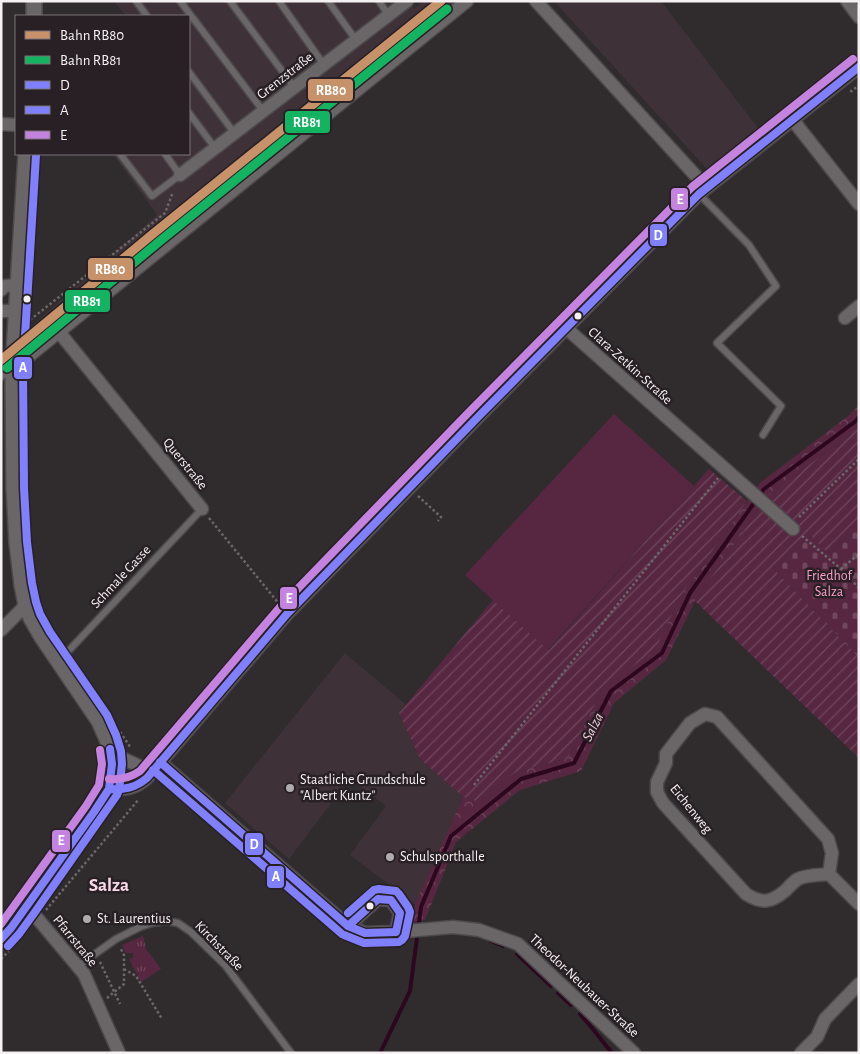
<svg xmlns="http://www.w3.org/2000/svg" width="860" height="1054" viewBox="0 0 860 1054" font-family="'Alegreya Sans',sans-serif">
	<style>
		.built { fill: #3e3238 }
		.grass { fill: url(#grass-tufts) }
		.forest { fill: url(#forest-crowns) }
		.cemetery { fill: url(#cemetery-stones) }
		.garden { fill: url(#garden-furrows) }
		.pitch { fill: #572741 }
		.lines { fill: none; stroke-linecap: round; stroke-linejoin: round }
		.stream { stroke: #2c071d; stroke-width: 4 }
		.service-casing { stroke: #4d494b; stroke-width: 9 }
		.minor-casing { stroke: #4d494b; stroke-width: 15 }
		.tertiary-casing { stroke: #4d494b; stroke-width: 18 }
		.path { stroke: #6b686a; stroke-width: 2.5; stroke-dasharray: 2.5 2.5; stroke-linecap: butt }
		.service { stroke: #6a6668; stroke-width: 6 }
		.minor { stroke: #6a6668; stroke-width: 12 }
		.tertiary { stroke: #6a6668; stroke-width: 15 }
		.bus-1-casing { stroke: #282024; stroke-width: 11 }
		.bus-2-casing { stroke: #282024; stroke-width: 11 }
		.bus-3-casing { stroke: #282024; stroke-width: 11 }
		.bus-1 { stroke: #8080ff; stroke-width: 8 }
		.bus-2 { stroke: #8080ff; stroke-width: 8 }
		.bus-3 { stroke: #c483df; stroke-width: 8 }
		.rail-1-casing { stroke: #282024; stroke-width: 12 }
		.rail-2-casing { stroke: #282024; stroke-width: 12 }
		.rail-1 { stroke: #c7916a; stroke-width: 9 }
		.rail-2 { stroke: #13b361; stroke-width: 9 }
		.bus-dot { fill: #f5f0f2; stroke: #282024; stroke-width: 2 }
		.poi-dot { fill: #b0abad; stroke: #282024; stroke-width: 2 }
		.labels { text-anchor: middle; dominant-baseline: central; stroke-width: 5; stroke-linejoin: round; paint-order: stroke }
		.street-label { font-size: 14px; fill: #f5f0f2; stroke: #282024 }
		.park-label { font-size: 14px; fill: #fb9ecd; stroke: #282024 }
		.poi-label { font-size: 14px; fill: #f5f0f2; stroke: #282024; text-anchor: start }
		.water-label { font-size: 15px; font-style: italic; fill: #f3ccde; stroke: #282024 }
		.district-label { font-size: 19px; font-weight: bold; fill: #f9d9e7; stroke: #282024 }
		.line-badge { stroke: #282024; stroke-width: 2 }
		.badge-label { font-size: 14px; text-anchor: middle; font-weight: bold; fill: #fff }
	</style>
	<defs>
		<pattern id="grass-tufts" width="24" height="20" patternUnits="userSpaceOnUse" patternTransform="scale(1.25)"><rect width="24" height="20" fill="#572741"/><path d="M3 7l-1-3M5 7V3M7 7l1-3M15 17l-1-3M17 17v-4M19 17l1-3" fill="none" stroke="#70475d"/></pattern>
		<pattern id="forest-crowns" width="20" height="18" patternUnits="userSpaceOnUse" patternTransform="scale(1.25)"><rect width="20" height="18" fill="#572741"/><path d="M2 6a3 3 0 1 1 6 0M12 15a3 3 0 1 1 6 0" fill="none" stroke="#70475d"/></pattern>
		<pattern id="cemetery-stones" width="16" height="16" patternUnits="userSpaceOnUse" patternTransform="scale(1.25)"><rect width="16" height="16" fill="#572741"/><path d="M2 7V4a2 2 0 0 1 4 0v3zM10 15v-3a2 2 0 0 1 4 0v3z" fill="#70475d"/></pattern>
		<pattern id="garden-furrows" width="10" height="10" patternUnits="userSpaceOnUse" patternTransform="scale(1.25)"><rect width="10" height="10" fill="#572741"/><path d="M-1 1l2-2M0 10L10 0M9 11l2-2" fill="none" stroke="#70475d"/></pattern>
	</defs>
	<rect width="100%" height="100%" fill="#302c2e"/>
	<path class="built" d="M114,1H408L414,9L423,1H455L1,369V337H2L3,350L36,322L157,215L113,154H189V16H126Z
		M554,1H661L760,131L708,170Z
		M345,653L405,704L399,713L420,759L463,797L415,904L350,855L386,806L350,778L289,859L225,803Z"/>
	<path class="grass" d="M143,936L146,949L161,969L141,982L129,959L133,958V953H126L122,945Z"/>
	<path class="forest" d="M859,404V428L769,494L695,601L666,660L614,703L581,771L520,790L456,842L425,920L414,922L415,904L463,797L476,801L516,772L568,758L603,688L655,649L680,597L760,483L852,413Z"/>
	<path class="cemetery" d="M859,527V658L774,569L811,536L829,554Z"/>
	<path class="garden" d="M859,428V527L829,554L811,536L774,569L859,658V758L695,601L769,494Z
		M709,469L747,501L680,597L655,650L603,688L568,758L516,772L476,801L463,797L420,759L399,713L493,600L549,650Z"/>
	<path class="pitch" d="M614,414L694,486L548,650L465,575Z"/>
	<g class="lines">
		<path class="stream" d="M491,941L503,946
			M517,954L551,986
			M558,993L571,1005
			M580,1014L592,1028L612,1053
			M380,1053L410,991L421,907L451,836L521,779L574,763L611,691L662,653L690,593L764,489L856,421L859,417"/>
		<defs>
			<path id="service" d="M136,1L147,16
				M180,1L264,112
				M230,1L294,87
				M279,1L324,65
				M328,1L356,40
				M379,1L389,16
				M189,72L235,134
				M189,113L215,148
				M120,154L152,196L180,175L165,154
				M699,194L749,245L776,286L717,343L781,406L763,435
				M1,377L12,369
				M59,661L202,509
				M78,966L116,939L140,927L152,923L166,921L178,923L191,932L225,965L291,1053"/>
			<path id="minor" d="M536,1L706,187
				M847,1L859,17
				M792,119L859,204
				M1,124L16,125
				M180,175L407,1
				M1,290L5,286L19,285
				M1,311H17
				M845,318L859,306
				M566,328L793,529
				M59,332L202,509
				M13,369L467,1
				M1,630L26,605
				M705,714L717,717L828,839L832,853L829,874C820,875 806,875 798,879C793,882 790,886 786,890C771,903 762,904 746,894L663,803L657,792V782L666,763V754L690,723Z
				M111,753L152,772
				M160,762L348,926L365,933L396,932L453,927L479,930L518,944L634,1053
				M109,789C124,790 135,789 147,778L287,614L480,415L699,194L859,67
				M829,874L859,904
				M27,906L84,974L119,1053
				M348,926L378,899L391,900L400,913L396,932
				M801,1053L817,1037L825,1019L859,984"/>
			<path id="tertiary" d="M34,16V1
				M1,939L11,928L27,906L103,798L109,789L112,764L111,753L107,739L99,721L42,637L31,618L26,605L22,585L17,543L14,488L13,369L26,154"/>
		</defs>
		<use href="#service" class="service-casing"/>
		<use href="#minor" class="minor-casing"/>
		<use href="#tertiary" class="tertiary-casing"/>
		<path class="path" d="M850,91H852L859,85
			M30,320L165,213L173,192
			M418,496L441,517L438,521
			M799,517L859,459
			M209,518L280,605
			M802,536L841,569L859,588
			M841,569L859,554
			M120,732L131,748
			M474,785L718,478
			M46,910L139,799
			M1,959L9,951
			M100,962L120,1004
			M124,969L136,976L162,1019
			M107,998L124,984V955L120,947"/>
		<use href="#service" class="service"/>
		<use href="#minor" class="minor"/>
		<use href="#tertiary" class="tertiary"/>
		<defs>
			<path id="bus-1" d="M160,762L348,926
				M109,789C124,790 135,788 147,778L287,614L480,415L699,194L859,67
				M378,899L391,900L400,913L396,932L365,933L348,926Z
				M1,939L11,928L94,812L109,789L112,764L110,749"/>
			<path id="bus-2" d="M153,770L342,934
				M344,935L364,943L399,942L402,940L405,936L410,912L408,907L399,894L396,891L379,889L374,890L348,913
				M8,946L19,934L35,912L117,795L119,790L122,764L121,751L116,735L107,715L50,632L40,614L36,602L32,583L27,542L24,488L23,369L36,155"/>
			<path id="bus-3" d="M109,779C121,780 130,778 140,771L280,607L473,408L692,187L853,59
				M1,924L86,806L99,785L102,764L100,750"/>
		</defs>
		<use href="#bus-1" class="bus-1-casing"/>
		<use href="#bus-2" class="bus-2-casing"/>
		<use href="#bus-3" class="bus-3-casing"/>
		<use href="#bus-1" class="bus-1"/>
		<use href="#bus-2" class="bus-2"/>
		<use href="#bus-3" class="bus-3"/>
		<defs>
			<path id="rail-1" d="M1,360L154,233L441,1"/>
			<path id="rail-2" d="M7,368L160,241L447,9"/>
		</defs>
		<use href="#rail-1" class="rail-1-casing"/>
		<use href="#rail-2" class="rail-2-casing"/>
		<use href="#rail-1" class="rail-1"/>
		<use href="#rail-2" class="rail-2"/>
	</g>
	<g class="bus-dot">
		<circle cx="27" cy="299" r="4.5"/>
		<circle cx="578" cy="316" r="4.5"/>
		<circle cx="370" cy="906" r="4.5"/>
	</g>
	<g class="poi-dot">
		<circle cx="290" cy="788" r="5"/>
		<circle cx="390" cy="857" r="5"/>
		<circle cx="87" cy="919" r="5"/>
	</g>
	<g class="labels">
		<g class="street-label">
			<text transform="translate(285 76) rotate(-38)">Grenzstraße</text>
			<text transform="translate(630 366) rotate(42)">Clara-Zetkin-Straße</text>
			<text transform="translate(185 464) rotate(51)">Querstraße</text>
			<text transform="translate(121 577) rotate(-47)">Schmale Gasse</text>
			<text transform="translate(691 809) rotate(51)">Eichenweg</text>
			<text transform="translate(75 941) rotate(51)">Pfarrstraße</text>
			<text transform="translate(219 946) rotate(46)">Kirchstraße</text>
			<text transform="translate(584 986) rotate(43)">Theodor-Neubauer-Straße</text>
		</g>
		<g class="park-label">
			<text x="829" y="576">Friedhof<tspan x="829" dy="16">Salza</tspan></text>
		</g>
		<g class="poi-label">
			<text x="300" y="780">Staatliche Grundschule<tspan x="300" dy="16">"Albert Kuntz"</tspan></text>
			<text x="400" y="857">Schulsporthalle</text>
			<text x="97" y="919">St. Laurentius</text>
		</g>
		<g class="water-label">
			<text transform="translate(593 727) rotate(-63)">Salza</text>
		</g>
		<g class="district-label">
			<text x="109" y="885">Salza</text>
		</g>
	</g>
	<g class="line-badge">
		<rect x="307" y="78" width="47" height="24" rx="5" fill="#c7916a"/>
		<rect x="284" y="110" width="47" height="24" rx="5" fill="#13b361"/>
		<rect x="670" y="187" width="19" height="24" rx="5" fill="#c483df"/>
		<rect x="649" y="223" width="19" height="24" rx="5" fill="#8080ff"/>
		<rect x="87" y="257" width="47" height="24" rx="5" fill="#c7916a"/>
		<rect x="64" y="289" width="47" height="24" rx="5" fill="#13b361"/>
		<rect x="13" y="356" width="20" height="24" rx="5" fill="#8080ff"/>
		<rect x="279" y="586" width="19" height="24" rx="5" fill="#c483df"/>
		<rect x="51" y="829" width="20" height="24" rx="5" fill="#c483df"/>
		<rect x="244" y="832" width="20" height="24" rx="5" fill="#8080ff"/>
		<rect x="266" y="865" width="19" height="24" rx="5" fill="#8080ff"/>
	</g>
	<g class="badge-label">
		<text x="331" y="95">RB80</text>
		<text x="307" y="127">RB81</text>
		<text x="680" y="204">E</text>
		<text x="658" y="240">D</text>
		<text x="110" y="274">RB80</text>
		<text x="87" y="306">RB81</text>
		<text x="23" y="372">A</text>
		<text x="289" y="603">E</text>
		<text x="61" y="845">E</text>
		<text x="254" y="849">D</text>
		<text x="276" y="881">A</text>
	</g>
	<rect width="860" height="1054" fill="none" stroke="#f5f0f2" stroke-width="5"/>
	<rect x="15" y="15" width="175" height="140" fill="#282024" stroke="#7a7376"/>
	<rect x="25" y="31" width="25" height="8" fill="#c7916a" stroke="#7a7376"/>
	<text x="60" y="40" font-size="15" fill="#f5f0f2">Bahn RB80</text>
	<rect x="25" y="56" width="25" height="8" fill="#13b361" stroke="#7a7376"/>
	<text x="60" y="65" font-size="15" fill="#f5f0f2">Bahn RB81</text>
	<rect x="25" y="81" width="25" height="8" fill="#8080ff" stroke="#7a7376"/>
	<text x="60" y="90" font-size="15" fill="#f5f0f2">D</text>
	<rect x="25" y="106" width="25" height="8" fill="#8080ff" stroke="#7a7376"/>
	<text x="60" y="115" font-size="15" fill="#f5f0f2">A</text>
	<rect x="25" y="131" width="25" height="8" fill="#c483df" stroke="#7a7376"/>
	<text x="60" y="140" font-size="15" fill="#f5f0f2">E</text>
</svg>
